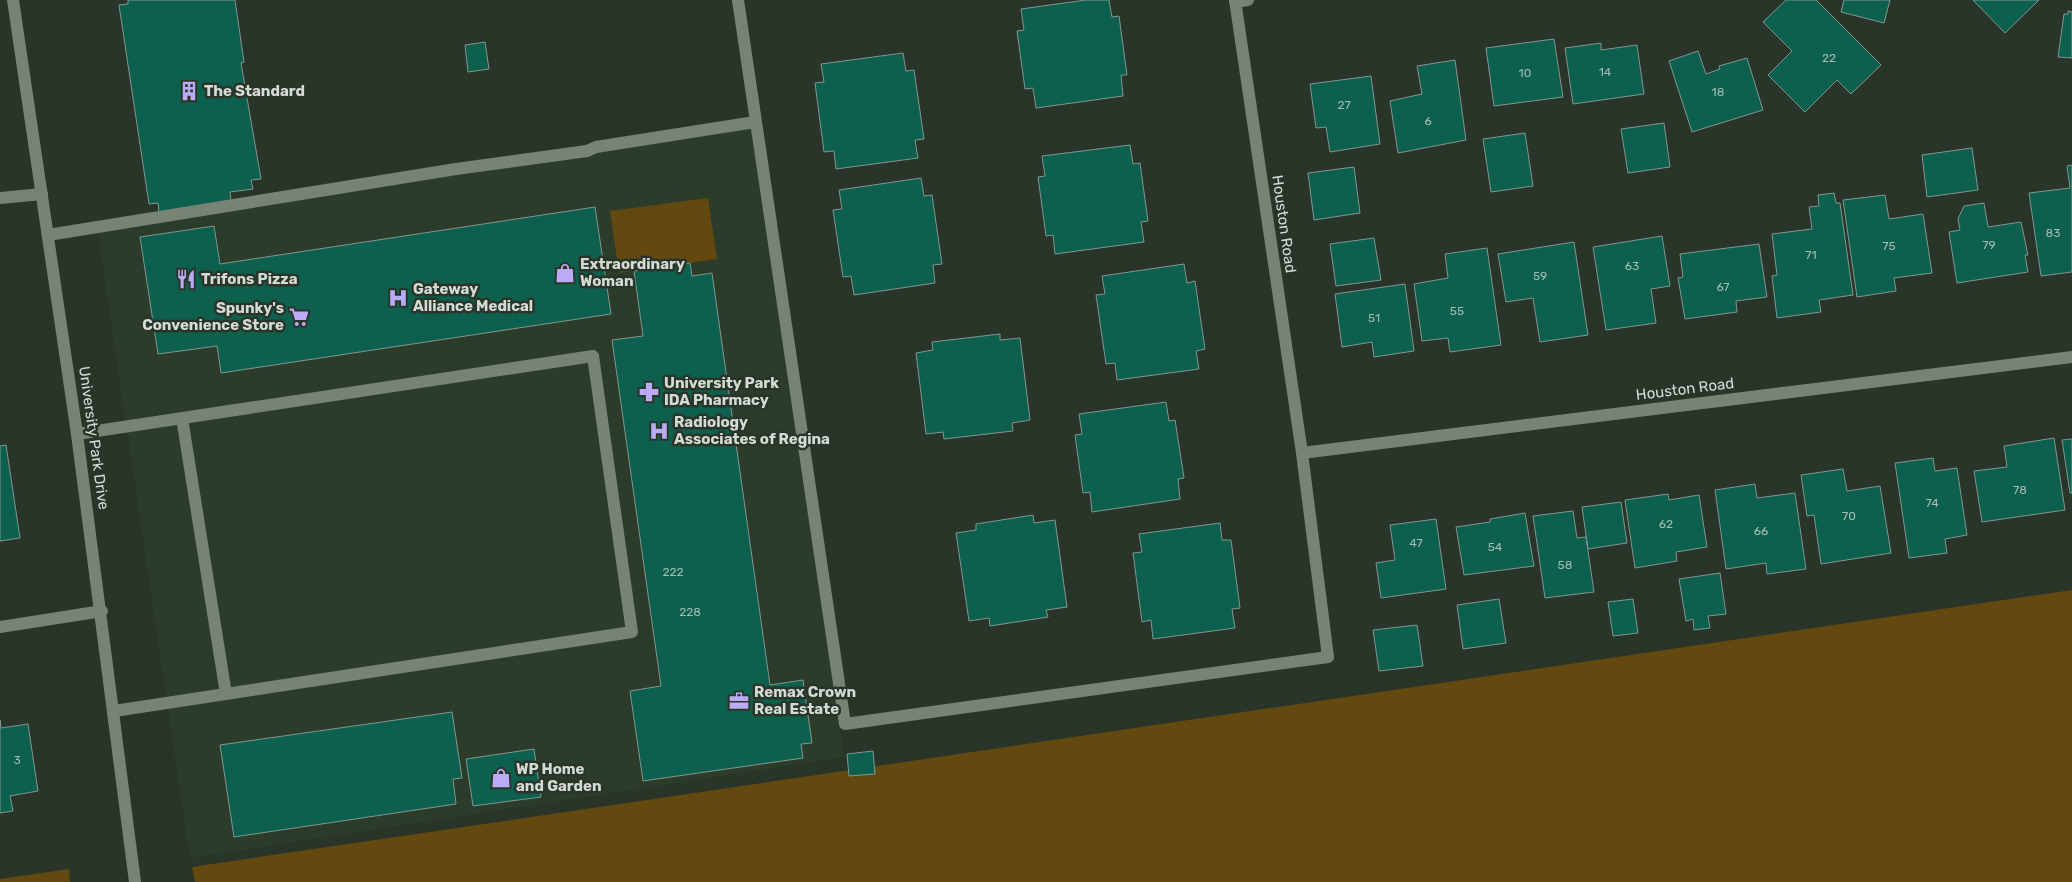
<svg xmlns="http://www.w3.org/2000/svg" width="2072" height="882" viewBox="0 0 2072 882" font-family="Rubik,sans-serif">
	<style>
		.built { fill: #2c3c2b }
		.green { fill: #63490f }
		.building { fill: #0e604e; stroke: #829690 }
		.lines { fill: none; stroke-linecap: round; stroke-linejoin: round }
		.service { stroke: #768375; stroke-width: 12 }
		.minor { stroke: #768375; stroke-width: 12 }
		.tertiary { stroke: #768375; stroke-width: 12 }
		.labels { text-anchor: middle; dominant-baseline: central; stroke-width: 5; stroke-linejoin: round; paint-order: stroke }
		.number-label { font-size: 12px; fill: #a2bcb2 }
		.poi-label { font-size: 15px; font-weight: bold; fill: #d4dbd3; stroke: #2a352a; text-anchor: start }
		.street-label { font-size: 15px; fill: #d4dbd3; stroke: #2a352a }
	</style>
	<rect width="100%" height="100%" fill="#2a352a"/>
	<path class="built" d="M752,127L844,757L190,858L97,226Z"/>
	<path class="green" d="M708,198L717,259L619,273L610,211Z
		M2072,590V882H195L192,867Z
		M69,869L70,882H0V879Z"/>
	<path class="building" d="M128,0H235L244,62L241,63L261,179L251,180L253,189L230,192L231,201L159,212L158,203L149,204L119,5L128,4Z
		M1086,0H1109L1112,17L1119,16L1127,75H1121L1123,96L1036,108L1033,88L1025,89L1017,31L1024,30L1021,9Z
		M1786,0H1816L1881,65L1851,94L1837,80L1805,112L1768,75L1792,51L1763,22Z
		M1844,0H1890L1884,23L1841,12Z
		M1973,0H2039L2005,33Z
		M2068,11L2072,12V58L2058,57L2064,14H2068Z
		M1554,39L1563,97L1494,106L1486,48Z
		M485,42L489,69L468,72L465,45Z
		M1601,43V50L1637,45L1644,94L1573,104L1565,48Z
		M1698,51L1706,74L1720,69L1719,66L1747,58L1763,110L1692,132L1669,61Z
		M903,53L906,71L914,70L924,139L915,140L918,158L836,169L834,151L824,152L815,83L824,82L821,64Z
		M1455,60L1466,140L1398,153L1390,101L1422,94L1417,66Z
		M1371,76L1380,144L1330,152L1326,127L1316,128L1310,84Z
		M1664,123L1670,167L1628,173L1621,129Z
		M1525,133L1533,186L1491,192L1483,139Z
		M1130,145L1133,164L1140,163L1148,221L1141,222L1144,242L1055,254L1053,235L1046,236L1038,177L1045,176L1042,156Z
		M1972,148L1978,190L1927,197L1922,155Z
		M2072,165V272L2041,276L2029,193L2070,188L2067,166Z
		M1354,167L1360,213L1314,220L1308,173Z
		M921,178L924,196L932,195L942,264L933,265L935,283L854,295L851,276L843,277L833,210L842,209L839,190Z
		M1834,193L1836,203H1840L1853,295L1819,300L1821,312L1777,318L1772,276L1777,275L1772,234L1812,229L1809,207L1819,206L1818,195Z
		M1885,195L1889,219L1923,214L1932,273L1894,278L1896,291L1857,297L1843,200Z
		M1984,203L1988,227L2021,222L2028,255H2025L2028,272L1957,283L1949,232L1960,230L1958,219L1964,206Z
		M595,207L611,314L221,373L217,346L158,354L140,237L214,226L220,264Z
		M1662,236L1670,286L1651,289L1656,323L1606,330L1593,247Z
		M1374,238L1381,280L1336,286L1330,244Z
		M1574,242L1588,335L1540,342L1533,298L1506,302L1498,254Z
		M1759,244L1767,297L1736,301L1737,312L1685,319L1678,278L1683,277L1680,254Z
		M1487,248L1501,345L1450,352L1448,338L1422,341L1414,284L1448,278L1445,254Z
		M690,263L692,276L712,273L770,685L803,680L812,743L801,744L803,758L643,781L630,691L661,686L612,340L643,336L634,271Z
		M1184,264L1187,283L1195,281L1205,349L1196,351L1199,369L1117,380L1115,363L1106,364L1096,295L1105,294L1102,276Z
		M1405,284L1414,351L1374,357L1372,342L1342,347L1335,294Z
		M1000,334V340L1020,338L1030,420L1012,423L1013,431L944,439L943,432L926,434L916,353L933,350L932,342Z
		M1166,402L1169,421L1175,420L1184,478L1178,479L1180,499L1092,512L1090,492L1083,493L1075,435L1082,434L1079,414Z
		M2054,438L2065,510L1982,522L1974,471L2007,467L2004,446Z
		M2072,439V493H2070L2062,440Z
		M6,445L20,538L0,541V446Z
		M1933,458L1935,471L1957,468L1967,535L1945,539L1947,553L1909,558L1895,463Z
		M1843,469L1847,491L1880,486L1891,553L1821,564L1814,515L1807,516L1801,475Z
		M1755,484L1757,498L1795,493L1806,569L1767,574L1766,563L1726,569L1715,490Z
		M1668,494L1669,500L1699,495L1707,547L1676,552L1677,561L1635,568L1625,500Z
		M1621,502L1627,543L1588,549L1582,507Z
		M1573,511L1577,538L1586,537L1594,592L1545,598L1533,516Z
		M1525,513L1534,566L1464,575L1456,527L1490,522V519Z
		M1033,515L1034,523L1055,520L1067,607L1046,610L1048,617L990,626L989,618L969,621L956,533L976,530V524Z
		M1436,519L1446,589L1381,598L1376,563L1395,560L1390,525Z
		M1220,523L1222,540H1231L1240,608L1232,609L1235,628L1153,639L1151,620L1142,622L1133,553L1142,552L1139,534Z
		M1720,573L1726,614L1708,616L1710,628L1694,630L1693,619L1686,621L1679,579Z
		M1499,599L1506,643L1463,649L1457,605Z
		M1633,599L1638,633L1613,636L1608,602Z
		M1417,625L1423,666L1379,671L1373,630Z
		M452,712L462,778L453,779L456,804L234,837L220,745Z
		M0,720L1,728L28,724L38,791L10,796L13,811L0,813Z
		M534,749L541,797L473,806L466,759Z
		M873,751L875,774L849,776L847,754Z"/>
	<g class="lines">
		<path class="service" d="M738,0L845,724L1328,657
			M48,235L456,169L587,151L596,147L755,122
			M182,418L226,694
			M77,434L593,356L632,632L114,711"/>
		<path class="minor" d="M1235,0L1302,453L1328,657
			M1235,2L1248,0
			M0,198L42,194
			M1302,453L2072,357
			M0,627L102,611"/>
		<path class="tertiary" d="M13,0L77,434L135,882"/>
	</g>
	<defs>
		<symbol id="building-bare" viewBox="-9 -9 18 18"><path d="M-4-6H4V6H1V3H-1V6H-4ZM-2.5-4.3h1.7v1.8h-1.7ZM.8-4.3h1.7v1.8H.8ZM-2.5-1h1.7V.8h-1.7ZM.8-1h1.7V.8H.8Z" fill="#bbaaf6" stroke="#2a352a" stroke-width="2.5" paint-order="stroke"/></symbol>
		<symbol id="shop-bare" viewBox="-9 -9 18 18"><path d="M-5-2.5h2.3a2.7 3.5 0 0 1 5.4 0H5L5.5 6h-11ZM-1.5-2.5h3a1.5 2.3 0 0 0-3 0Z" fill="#bbaaf6" stroke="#2a352a" stroke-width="2.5" paint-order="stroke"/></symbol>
		<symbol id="restaurant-bare" viewBox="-9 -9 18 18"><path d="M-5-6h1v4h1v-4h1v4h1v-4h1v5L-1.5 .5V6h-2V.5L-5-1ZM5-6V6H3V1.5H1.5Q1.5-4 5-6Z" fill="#bbaaf6" stroke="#2a352a" stroke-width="2.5" paint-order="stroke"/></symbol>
		<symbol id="hospital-bare" viewBox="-9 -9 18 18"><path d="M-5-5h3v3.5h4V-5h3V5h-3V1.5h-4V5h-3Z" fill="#bbaaf6" stroke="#2a352a" stroke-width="2.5" paint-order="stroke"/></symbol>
		<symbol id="supermarket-bare" viewBox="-9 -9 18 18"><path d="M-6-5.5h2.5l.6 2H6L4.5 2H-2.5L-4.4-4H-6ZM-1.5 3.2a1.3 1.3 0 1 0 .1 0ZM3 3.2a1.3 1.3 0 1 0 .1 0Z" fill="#bbaaf6" stroke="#2a352a" stroke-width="2.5" paint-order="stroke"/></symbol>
		<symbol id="pharmacy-bare" viewBox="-9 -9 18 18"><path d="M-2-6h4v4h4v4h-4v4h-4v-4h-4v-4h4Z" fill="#bbaaf6" stroke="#2a352a" stroke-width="2.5" paint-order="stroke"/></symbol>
		<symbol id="office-bare" viewBox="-9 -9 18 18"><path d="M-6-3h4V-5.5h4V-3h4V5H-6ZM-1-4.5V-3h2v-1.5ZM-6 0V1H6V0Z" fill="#bbaaf6" stroke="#2a352a" stroke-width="2.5" paint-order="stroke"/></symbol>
	</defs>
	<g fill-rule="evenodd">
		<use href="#building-bare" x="175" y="77" width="28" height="28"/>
		<use href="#shop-bare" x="551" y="259" width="28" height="28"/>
		<use href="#restaurant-bare" x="172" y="265" width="28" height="28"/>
		<use href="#hospital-bare" x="384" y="284" width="28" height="28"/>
		<use href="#supermarket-bare" x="285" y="303" width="28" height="28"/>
		<use href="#pharmacy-bare" x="635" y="378" width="28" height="28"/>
		<use href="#hospital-bare" x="645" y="417" width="28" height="28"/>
		<use href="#office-bare" x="725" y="687" width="28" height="28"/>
		<use href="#shop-bare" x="487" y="764" width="28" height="28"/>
	</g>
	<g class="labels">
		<g class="number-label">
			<text x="1829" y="58">22</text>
			<text x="1605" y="72">14</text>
			<text x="1525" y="73">10</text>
			<text x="1718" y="92">18</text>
			<text x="1344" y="105">27</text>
			<text x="1428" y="121">6</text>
			<text x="2053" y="233">83</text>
			<text x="1989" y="245">79</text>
			<text x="1889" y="246">75</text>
			<text x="1811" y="255">71</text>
			<text x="1632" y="266">63</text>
			<text x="1540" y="276">59</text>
			<text x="1723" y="287">67</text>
			<text x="1457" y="311">55</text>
			<text x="1374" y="318">51</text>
			<text x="2020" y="490">78</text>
			<text x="1932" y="503">74</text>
			<text x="1849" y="516">70</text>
			<text x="1666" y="524">62</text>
			<text x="1761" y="531">66</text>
			<text x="1416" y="543">47</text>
			<text x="1495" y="547">54</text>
			<text x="1565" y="565">58</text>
			<text x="673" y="572">222</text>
			<text x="690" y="612">228</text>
			<text x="17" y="760">3</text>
		</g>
		<g class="poi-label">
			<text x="204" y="91">The Standard</text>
			<text x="580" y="264">Extraordinary<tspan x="580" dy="17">Woman</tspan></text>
			<text x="201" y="279">Trifons Pizza</text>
			<text x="413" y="289">Gateway<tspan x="413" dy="17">Alliance Medical</tspan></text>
			<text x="284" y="308" text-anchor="end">Spunky's<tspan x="284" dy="17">Convenience Store</tspan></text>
			<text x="664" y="383">University Park<tspan x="664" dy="17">IDA Pharmacy</tspan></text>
			<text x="674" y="422">Radiology<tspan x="674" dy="17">Associates of Regina</tspan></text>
			<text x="754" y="692">Remax Crown<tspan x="754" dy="17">Real Estate</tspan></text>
			<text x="516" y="769">WP Home<tspan x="516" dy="17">and Garden</tspan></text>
		</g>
		<g class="street-label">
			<text transform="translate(1284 224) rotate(82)">Houston Road</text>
			<text transform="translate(1685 389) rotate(-7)">Houston Road</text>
			<text transform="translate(94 438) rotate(82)">University Park Drive</text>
		</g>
	</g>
</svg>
